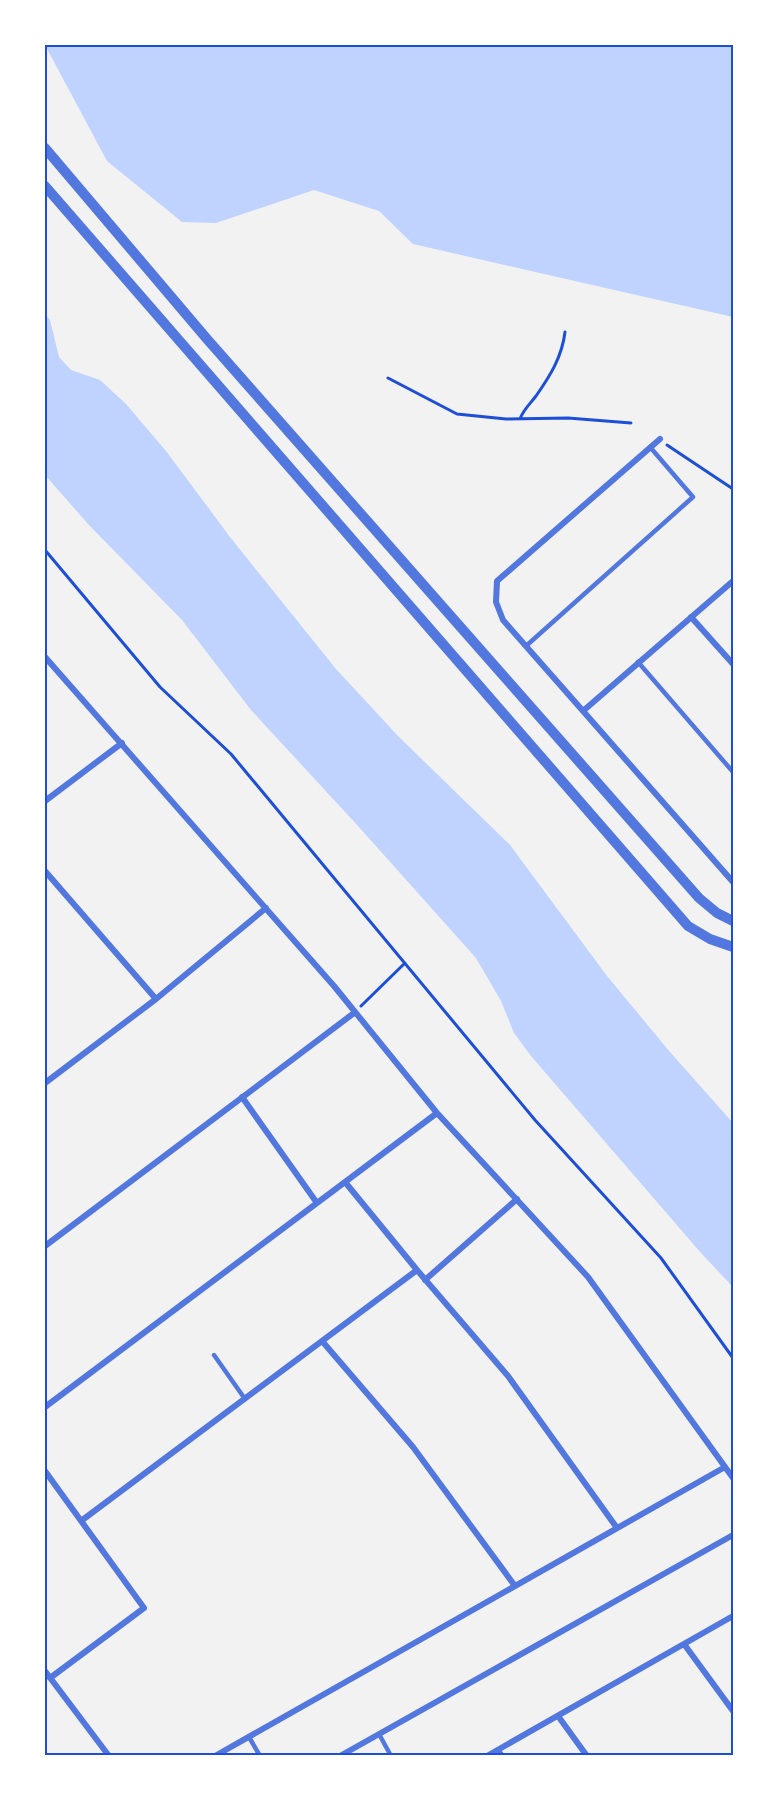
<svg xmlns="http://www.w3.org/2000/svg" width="778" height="1801" viewBox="0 0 778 1801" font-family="Overpass,sans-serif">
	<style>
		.water { fill: #bfd3fe }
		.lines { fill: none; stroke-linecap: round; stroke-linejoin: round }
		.path { stroke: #1d4ed8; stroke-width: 3 }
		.service { stroke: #5277de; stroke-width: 4.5 }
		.minor { stroke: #5277de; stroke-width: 6 }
		.tertiary { stroke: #5277de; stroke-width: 10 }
		.neatline { fill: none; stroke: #1d4ed8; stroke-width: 2 }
	</style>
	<rect width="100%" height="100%" fill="#f2f2f2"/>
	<path class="water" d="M45,45H733V317L413,244L379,211L314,190L216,223L182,222L107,161Z
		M45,314L50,320L59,357L71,370L100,380L126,404L166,451L230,537L336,669L398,736L510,845L607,976L670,1052L733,1123V1287L701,1253L531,1056L514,1033L501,1001L476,958L358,826L251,710L182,620L88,524L45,475Z"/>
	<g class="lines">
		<path class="path" d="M388,378L457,414L506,419L568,418L631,423
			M520,419C523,410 530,404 536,396C550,376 562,357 565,332
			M667,445L733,489
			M45,550L160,687L231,754L535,1120L661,1258L733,1358
			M361,1006L405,963"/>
		<path class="service" d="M526,646L693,497L650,447
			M638,662L733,772
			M214,1355L245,1399
			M379,1734L391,1756
			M249,1737L260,1756
			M498,1750L503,1756"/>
		<path class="minor" d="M733,581L583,711L733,882
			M691,617L733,664
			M45,657L334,986L437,1113L588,1277L733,1478
			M583,711L503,620L496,602L497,581L660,439
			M45,801L122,743
			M45,871L156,999
			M45,1083L156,999L266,908
			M242,1097L317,1203
			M345,1182L417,1270L508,1376L617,1528
			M45,1246L354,1013
			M425,1280L517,1199
			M322,1341L413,1447L515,1586
			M45,1407L437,1113
			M45,1471L144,1608L50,1678
			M81,1521L417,1270
			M684,1644L733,1711
			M45,1671L109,1756
			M558,1716L587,1756
			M215,1756L725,1467
			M340,1756L733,1535
			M487,1756L733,1616"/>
		<path class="tertiary" d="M45,148L207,339L699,898L717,913L733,921
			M45,186L688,926L710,939L733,947"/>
	</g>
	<rect width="778" height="1801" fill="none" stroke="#ffffff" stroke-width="93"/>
	<rect x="46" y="46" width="686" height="1708" class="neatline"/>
</svg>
